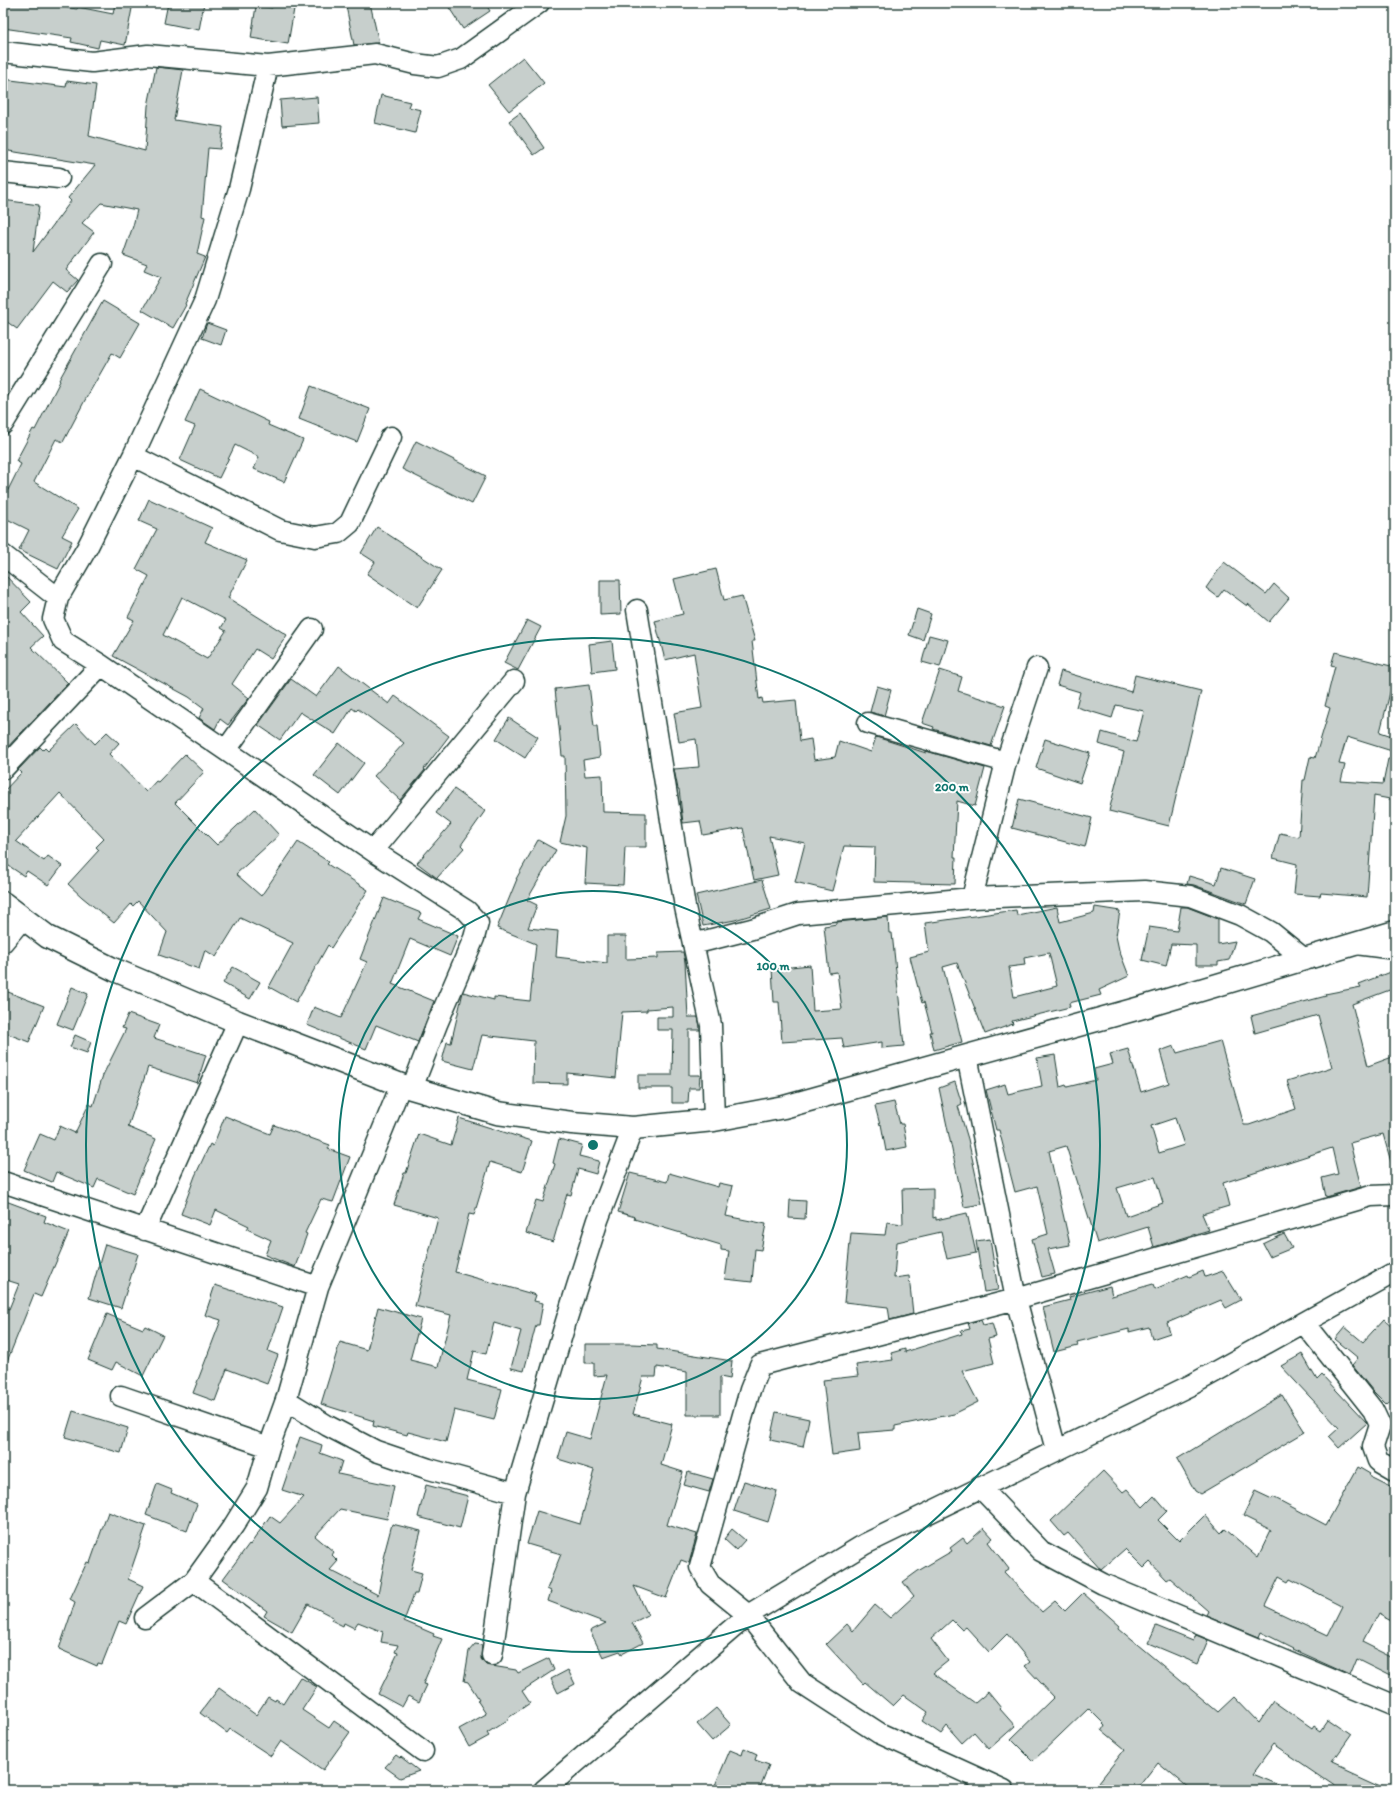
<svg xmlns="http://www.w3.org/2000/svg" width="1398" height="1793" viewBox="0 0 1398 1793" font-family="Itim,sans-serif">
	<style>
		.building { fill: #c7cfcc; stroke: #1f3d34; fill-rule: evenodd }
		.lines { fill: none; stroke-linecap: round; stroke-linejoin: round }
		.minor-casing { stroke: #1f3d34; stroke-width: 23 }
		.tertiary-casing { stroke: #1f3d34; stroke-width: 25 }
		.minor { stroke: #fff; stroke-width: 20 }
		.tertiary { stroke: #fff; stroke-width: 22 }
		.ring { fill: none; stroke: #0f766e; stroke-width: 2 }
		.centre { fill: #0f766e; stroke: #fff; stroke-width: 2 }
		.ring-label { font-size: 12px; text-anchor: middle; font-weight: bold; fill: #0f766e; stroke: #fff; stroke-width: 4; stroke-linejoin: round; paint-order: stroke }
	</style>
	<rect width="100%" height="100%" fill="#fff"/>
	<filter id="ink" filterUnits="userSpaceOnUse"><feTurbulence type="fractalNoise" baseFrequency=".025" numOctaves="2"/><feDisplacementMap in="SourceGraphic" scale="8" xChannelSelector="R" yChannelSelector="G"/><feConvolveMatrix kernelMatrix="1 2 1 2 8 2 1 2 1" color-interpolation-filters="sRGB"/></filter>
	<g filter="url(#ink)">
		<path class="building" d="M3,3H35L77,9L78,7L113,14L115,3H133L125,45L100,40L98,48L71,42L72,38L3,28Z
			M168,3H204L199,30L164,23Z
			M272,3H295L288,44L251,38L256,6L272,8Z
			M362,3H370L379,43L354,45L346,6Z
			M446,3H485L490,11L463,29Z
			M523,57L544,83L509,111L488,85Z
			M156,67L183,70L174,120L223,127L220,149L208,148L202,216L205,217L197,254L205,257L185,304L186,305L173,328L142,310L161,277L144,270L147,264L123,255L133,226L137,210L101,203L82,223L94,232L66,270L78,280L67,292L53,281L17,329L3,319V200L39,205L33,252L71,201L68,198L95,165L3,150V79L66,87L67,81L96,85L89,136L145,151L148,106Z
			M381,95L410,102L408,107L421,110L415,133L375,123Z
			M317,97L319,123L282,126L280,100Z
			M520,113L544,148L534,155L509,121Z
			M103,301L140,323L120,358L112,353L84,402L63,442L56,439L34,482L78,509L62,536L72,541L58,569L19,550L29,530L3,517V500L21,464L16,461L33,429L35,430L60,381L59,380Z
			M207,323L226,330L221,345L202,338Z
			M311,386L370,409L357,442L299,419Z
			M200,389L269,422L268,425L303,440L284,482L254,469L259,457L235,445L219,478L180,460L195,426L185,422Z
			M416,441L486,476L472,504L402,469Z
			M149,499L212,528L205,542L247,560L228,598L287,635L271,659L255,649L232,684L249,698L228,725L220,719L215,729L199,718L204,708L189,697L113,656L134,620L128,617L149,576L136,569L157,529L139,521ZM182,597L226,620L221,628L226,631L207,659L163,635Z
			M377,527L442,570L417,608L367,574L375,562L361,553Z
			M1224,562L1266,594L1274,584L1289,598L1269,622L1248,604L1247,606L1224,589L1218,597L1206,588Z
			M716,569L724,600L742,596L755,641H752L759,699L762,698L763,703L796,700L800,741L811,739L814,760L835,757L839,741L871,752L876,737L926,753V751L985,768L975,806L957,801L954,857H956L955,884L874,882L875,847L844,846L832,891L795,882L805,843L769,836L778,875L754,880L743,828L703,835L700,821L683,823L679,789H678L674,769L699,767L696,739L679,742L674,713L702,708L694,653L665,660L655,621L683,614L674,579Z
			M3,573L31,602L21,612L43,636L31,647L68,683L3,752Z
			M600,580H620L621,614L600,615Z
			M917,609L931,614L923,640L909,635Z
			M527,620L541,627L518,670L504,663Z
			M929,635L948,640L940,667L922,662Z
			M612,641L615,669L592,672L589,644Z
			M1335,652L1395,667V673L1380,732L1395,737V752L1347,737L1339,764L1345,765L1341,781L1383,784L1388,759H1395V800L1374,796L1367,897L1321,893L1320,896L1294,894L1297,864L1273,858L1280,833L1299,837L1303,780H1305L1310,757L1315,758L1330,708L1325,706L1335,666L1331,665Z
			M339,666L389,704L395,696L449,736L424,769L425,770L400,800L374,776L404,743L358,709L356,711L352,708L335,734L300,712L280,740L258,725L291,679L316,697Z
			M940,670L962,677L958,691L1005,706L991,746L933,729L934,727L922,723Z
			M1061,671L1131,692L1135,675L1201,691L1169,826L1109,811L1124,752L1099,744L1102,732L1136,742L1144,711L1116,705L1112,718L1076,707L1080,692L1057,685Z
			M589,685L594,726H597L600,757L583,760L585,776L602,775L603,812L646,813V847H625L623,885L585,883L587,848L560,842L566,816L565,756H562L555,689Z
			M877,686L891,690L884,716L870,712Z
			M509,718L538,737L525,758L496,739Z
			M76,724L95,744L107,732L119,743L109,754L146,792L156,781L158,782L185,754L204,772L175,803L217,845L255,809L279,835L236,874L261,896L298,842L329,862L327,864L368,890L331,948L328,945L296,1002L269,987L293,943L240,918L216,957L205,950L199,969L159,955L167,932L138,901L133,906L131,904L114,923L82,897L68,884L99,850L96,847L104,839L60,793L16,841L44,861L48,856L62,866L48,885L27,871L24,876L3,862V792L21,773L18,770L40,747L43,750L45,748L48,751Z
			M1045,739L1090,753L1080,783L1036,768Z
			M339,743L364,763L340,795L314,775Z
			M454,789L485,811L461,845L464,848L437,878L417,863L451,824L436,813Z
			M1019,799L1092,818L1085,847L1012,828Z
			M538,840L556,850L527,900L537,905L528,928L558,931L556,957L607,963V936H626V959L658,958V953L683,952L685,962L688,1017H698L700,1026V1030H689V1075H700L699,1088H689L688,1103H672V1088H638V1075H672L673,1030H657V1017H673V1007L647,1009V1011L622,1012L616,1078L567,1073V1084L533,1083L534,1041L482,1035L473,1069L442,1061L447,1042L451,1043L463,992L494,1000V997L530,1001L536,944L497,928L517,879H516Z
			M1221,868L1255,879L1246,904L1194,885L1187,884L1189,876L1216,884Z
			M762,880L771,909L735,920L703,926L696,895Z
			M384,898L421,913L418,919L458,936L450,956L410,939L392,984L434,1001L418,1042L376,1025L366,1049L307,1025L314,1007L341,1018L367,962L360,959Z
			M1057,907L1060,922L1094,913L1095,907L1120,911L1116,936L1119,950L1129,976L1099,990L1101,995L1069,1003L1070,1007L1012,1021L1013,1024L985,1034L957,963L943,967L962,1042L934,1050L930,1032H932L924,1002L922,1003L910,957L929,952L925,923L1016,910L1017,915ZM1049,953L1057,986L1014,997L1009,967L1025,965L1024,958Z
			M1181,907H1187L1218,919V944L1235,941L1229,960L1218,962V965H1196V945L1171,944L1166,966L1142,960L1149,927L1177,931Z
			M888,917L889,933H892L904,1046L882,1048V1042L844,1048L842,1038L782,1042L779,1002H774L772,969L810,965L813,1011L842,1009L837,972L829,973L824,926L837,924V922Z
			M233,967L260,982L250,999L223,983Z
			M1395,970V988L1352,1004L1368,1066L1395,1056V1162H1391L1383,1134L1350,1143L1361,1187L1326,1197L1322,1178L1338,1174L1332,1148L1223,1183L1229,1206L1202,1214L1209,1230L1154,1247L1148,1227L1097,1243L1066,1146L1049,1151L1070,1245L1048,1249L1055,1274L1042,1277L1032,1239L1048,1234L1037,1186L1015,1192L999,1130H996L986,1090L1005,1084L1008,1094L1042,1086L1037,1058L1055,1055L1060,1087L1066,1085L1067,1087L1096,1080L1094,1069L1113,1064L1110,1054L1128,1049L1141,1092L1169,1083L1160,1051L1174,1046L1177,1053L1220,1041L1244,1125H1249L1296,1109L1287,1081L1332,1067L1318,1015L1255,1033L1251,1016L1326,996L1325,994L1361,987L1359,984ZM1175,1118L1184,1145L1159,1153L1151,1126ZM1155,1177L1163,1203L1126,1216L1117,1188Z
			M72,987L88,994L73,1030L57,1024Z
			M3,990L44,1006L29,1042L3,1032Z
			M128,1014L159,1025L154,1038L206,1055L197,1083L148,1067L128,1127L156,1139L133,1194L98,1179L94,1188L56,1172L52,1182L24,1170L40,1134L54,1140L60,1126L75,1133L89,1104L93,1106L103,1075L126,1029L122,1028Z
			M75,1035L91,1042L87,1053L70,1047Z
			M955,1082L962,1104L958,1106L968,1139L982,1204L964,1207L939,1088Z
			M894,1102L900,1124H903L907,1147L886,1151L881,1124L880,1125L875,1106Z
			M225,1116L270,1134L274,1125L330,1145L328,1149L350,1157L333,1202L321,1199L305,1233L307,1234L295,1267L265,1255L271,1240L247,1229L249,1226L216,1210L210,1225L181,1214L195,1176L210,1144L213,1146Z
			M459,1118L532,1141L522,1172L490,1162L474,1215L469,1214L455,1272L536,1295L534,1301L543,1303L539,1325H536L524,1371L511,1368L521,1331L494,1323L486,1354L474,1351L467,1380L502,1389L494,1420L454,1410L446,1442L408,1432L407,1435L373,1426L374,1421L321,1404L340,1342L367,1350L378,1307L421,1319L410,1360L438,1367L451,1315L415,1306L438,1218L394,1205L404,1173H406L419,1134L451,1145Z
			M559,1139L582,1145L579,1156L599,1161L596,1174L578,1169L571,1195L567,1194L553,1242L526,1233L536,1200L543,1202L555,1164L553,1163Z
			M630,1173L667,1182L669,1173L718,1187L719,1183L733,1186L726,1216L766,1224L761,1250L755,1249L752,1282L725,1279L729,1251L721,1250V1245L634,1219L635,1217L618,1212Z
			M933,1188V1218L936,1217V1220L967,1213L976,1253L947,1259L941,1232L897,1242L894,1278L909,1276L913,1314L890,1320L888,1307L844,1302L851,1233L885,1235L887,1222L903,1224L902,1189Z
			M3,1200L46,1216L44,1222L69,1232L41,1297L34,1294L4,1369L3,1306L9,1309L19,1284L3,1279Z
			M790,1200L806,1201L805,1219L789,1218Z
			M1284,1234L1292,1248L1270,1257L1263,1244Z
			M990,1239L998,1290L984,1292L976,1241Z
			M105,1244L138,1254L121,1308L89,1298Z
			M1203,1271L1205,1277L1223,1271L1241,1300L1226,1308L1221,1300L1167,1323L1170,1333L1152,1339L1149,1327L1129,1332V1329L1077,1342L1078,1346L1054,1352L1043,1307L1070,1300L1069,1297L1110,1286L1112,1296L1153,1284L1155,1289L1188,1275L1189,1277Z
			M215,1285L283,1307L268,1351L278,1355L267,1384L227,1369L215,1401L193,1393L221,1320L205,1315Z
			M107,1314L143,1329L145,1326L163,1335L143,1376L116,1362L112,1370L88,1360Z
			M1384,1319L1395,1329V1398L1387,1405L1373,1391L1352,1365L1358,1358L1335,1339L1345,1327L1363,1342Z
			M981,1320L983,1325L992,1323L996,1337L988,1339L994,1363L962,1371L978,1402L954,1414L895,1426V1430L858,1433L860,1451L832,1455L823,1380L858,1376L856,1365L893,1360L891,1353L905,1349V1352L962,1334L961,1331L970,1329L968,1323Z
			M585,1344H631L657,1345V1349L732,1361L730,1379L720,1377V1415H687V1372L657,1367L656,1377H643L633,1414L672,1424L661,1465L683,1472L667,1525L697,1534L689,1563L681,1560L666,1598L634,1586L648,1615L632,1623L643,1643L622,1654L620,1651L603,1657L590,1631L606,1623L548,1601L551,1591L547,1589L561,1554L527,1544L537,1511L580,1524L593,1478H592L594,1470L558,1459L566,1432L590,1439L607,1375L594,1376V1363H585Z
			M1302,1354L1317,1380L1322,1375L1367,1423L1339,1448L1329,1437L1339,1428L1281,1366Z
			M1282,1395L1305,1432L1200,1494L1195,1491L1177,1459Z
			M73,1411L128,1428L121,1453L65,1437Z
			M776,1412L809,1419L803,1447L770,1440Z
			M300,1437L322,1445L320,1453L342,1461L338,1474L394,1486L387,1519L340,1509L315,1536L334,1552L332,1555L338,1561L330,1570L378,1595L385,1558H383L392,1524L421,1531L411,1570L422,1573L417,1594H414L404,1621L434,1634L433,1636L442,1639L423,1684L427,1685L419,1702L408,1696L402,1707L378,1694L398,1653L395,1652L398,1645L381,1642L383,1632L358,1622L354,1628L344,1623L343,1626L331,1620L333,1617L308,1604L292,1632L264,1616L267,1611L223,1579L249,1544L250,1545L270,1516L280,1523L304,1497L282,1490Z
			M1358,1467L1370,1474L1369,1475L1395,1488V1622L1378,1613L1363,1642L1395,1658V1677L1357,1658L1350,1675L1292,1649L1293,1648L1261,1632L1259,1637L1206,1615L1208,1611L1170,1578L1167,1580L1150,1562L1144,1568L1125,1549L1101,1570L1068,1533L1064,1536L1051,1521L1103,1471L1123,1492L1127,1489L1143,1507L1154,1496L1167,1511L1158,1520L1179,1541L1205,1515L1221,1533L1225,1529L1258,1557L1271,1530L1243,1516L1255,1491L1272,1499L1273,1497L1326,1525ZM1279,1577L1288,1582L1290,1579L1343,1606L1328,1636L1265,1606Z
			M688,1472L713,1479L709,1492L684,1485Z
			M744,1481L777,1491L768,1522L734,1511Z
			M157,1484L172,1490L171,1493L197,1504L187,1531L146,1515Z
			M426,1485L468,1496L460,1528L418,1517Z
			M108,1512L146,1526L128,1579L143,1586L126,1624L119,1621L102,1664L98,1663L97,1666L59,1649L75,1602L70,1599L87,1562L90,1563Z
			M984,1528L993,1538L988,1542L1009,1569L1004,1572L1042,1612L1055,1601L1065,1611L1083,1593L1120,1626L1119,1629L1218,1712L1234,1697L1259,1723L1274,1701L1312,1728L1314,1725L1321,1730L1328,1720L1351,1736L1332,1763L1391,1790H1340L1274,1745L1253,1774L1291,1790H1191L1158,1762L1136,1790H1110L1099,1782L1125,1749L1102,1730L1105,1725L1088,1708L1033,1761L1011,1739L1054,1697L1025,1666L1030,1662L1007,1634L989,1652L966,1627L962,1630L952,1620L931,1639L948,1661L933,1673L975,1703L988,1692L1001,1708L1000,1709L1015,1726L989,1749L974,1732L962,1743L947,1726L941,1734L922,1721L928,1712L904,1695L893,1706L865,1682L863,1684L826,1644L847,1624L853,1631L875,1605L890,1618L914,1596L903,1582L918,1571L952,1551L950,1548L963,1538L967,1543Z
			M732,1529L745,1540L736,1550L724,1539Z
			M1156,1626L1193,1641L1196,1635L1208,1640L1198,1664L1148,1643Z
			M475,1644L482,1645L481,1659L486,1665L516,1670L518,1673L549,1658L554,1670L522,1691L530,1703L508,1718L509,1719L487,1733L489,1736L469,1747L459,1729L486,1714L477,1700L479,1699L468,1682L464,1681L469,1651Z
			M568,1670L575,1684L558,1693L551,1679Z
			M300,1677L317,1687L302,1710L329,1728L334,1721L350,1732L323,1770L281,1741L271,1756L230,1729L227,1733L200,1713L219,1688L256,1715L268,1697L275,1701L276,1699L283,1704Z
			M716,1708L731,1725L712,1741L697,1724Z
			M744,1748L757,1754L755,1760L769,1765L759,1790H713L730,1750L742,1755Z
			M396,1755L400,1758L401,1757L419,1771L400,1778L385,1767Z"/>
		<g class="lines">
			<defs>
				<path id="minor" d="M3,52L92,62L148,55L268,66L375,54L415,64L438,67L461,59L539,3
					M268,66L239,189L205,300L133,456L87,548L58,598L53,619L63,641L101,665L373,851L467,911L478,923L474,938L437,1024L412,1088
					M3,172L59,178
					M3,424L102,264
					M133,456L280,530L315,537L338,533L350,523L391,437
					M3,555L58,598
					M637,610L685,907L711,1025L714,1120
					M868,723L1006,762
					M226,750L312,629
					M3,769L101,665
					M373,851L514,681
					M972,898L1006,762L1037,668
					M3,942L23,918
					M693,944L752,929L798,914L972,898L1144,891L1190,896L1240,915L1271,932L1303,958
					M1356,944L1395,949
					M967,1056L1016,1299L1056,1450
					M3,1182L318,1287
					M145,1230L238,1022
					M1304,1323L1373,1410L1380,1425L1373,1447L1378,1461L1395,1471
					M121,1396L269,1447
					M286,1400L328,1426L376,1451L429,1469L515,1493
					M980,1487L1041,1551L1103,1584L1395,1706
					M194,1581L423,1751
					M145,1618L194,1581L234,1525L257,1488L269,1447L286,1400L318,1287L401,1085
					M492,1655L515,1493L567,1318L598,1220L633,1128
					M544,1790L748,1615L865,1544L1193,1384L1395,1272
					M1004,1790L879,1733L802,1683L748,1615L710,1584L700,1567L750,1390L760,1365L1016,1299L1371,1196L1395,1195"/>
				<path id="tertiary" d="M3,903L48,937L115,970L238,1022L401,1085L497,1113L572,1123L633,1128L714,1120L784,1107L1147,1006L1395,932"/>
			</defs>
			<use href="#minor" class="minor-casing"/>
			<use href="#tertiary" class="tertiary-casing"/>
			<use href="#minor" class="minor"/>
			<use href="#tertiary" class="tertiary"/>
		</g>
	</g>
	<g class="ring">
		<circle cx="593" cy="1145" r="254"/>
		<circle cx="593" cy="1145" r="507"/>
	</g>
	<circle cx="593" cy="1145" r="6" class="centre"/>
	<g class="ring-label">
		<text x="952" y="791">200 m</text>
		<text x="773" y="970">100 m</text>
	</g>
	<rect width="1398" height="1793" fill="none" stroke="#fff" stroke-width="16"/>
	<rect x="8" y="8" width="1382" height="1777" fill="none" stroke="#1f3d34" stroke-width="1.5" filter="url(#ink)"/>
</svg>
